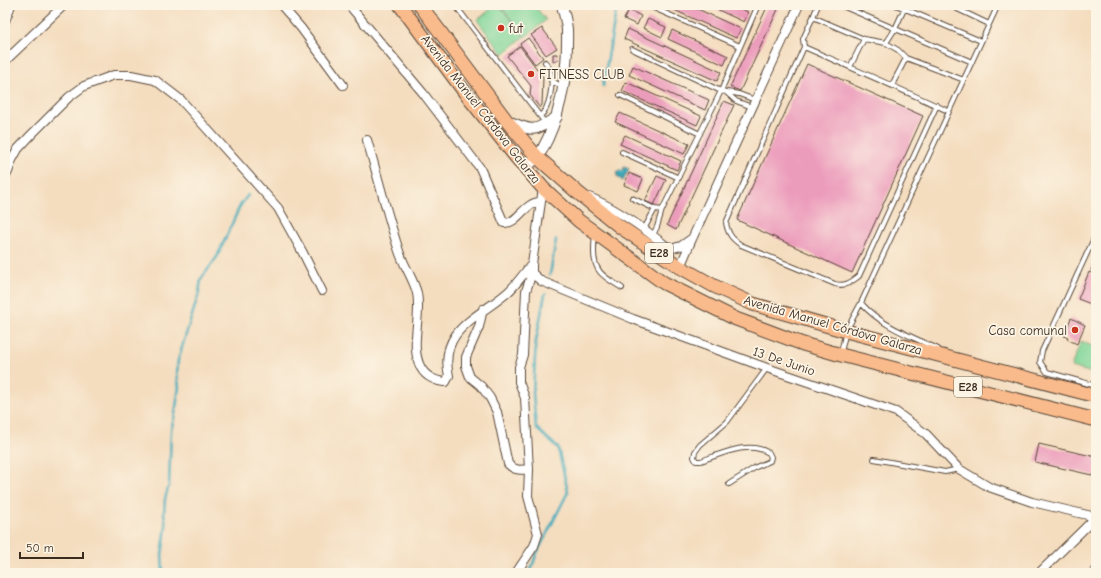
<svg xmlns="http://www.w3.org/2000/svg" width="1101" height="578" viewBox="0 0 1101 578" font-family="'Comic Neue',sans-serif">
	<style>
		.park { fill: #7fd598; stroke: #5d805b }
		.water { fill: url(#water-waves); stroke: #3c6a6c }
		.lines { fill: none; stroke-linecap: round; stroke-linejoin: round }
		.stream { stroke: #3caabb; stroke-width: 2.5 }
		.building { fill: #ec9cbb }
		.service-casing { stroke: #574536; stroke-width: 6 }
		.minor-casing { stroke: #574536; stroke-width: 10 }
		.tertiary-casing { stroke: #574536; stroke-width: 12 }
		.primary-casing { stroke: #574536; stroke-width: 15 }
		.service { stroke: #fff; stroke-width: 4 }
		.minor { stroke: #fff; stroke-width: 8 }
		.tertiary { stroke: #fff; stroke-width: 10 }
		.primary { stroke: #fabb8c; stroke-width: 13 }
		.poi-dot { fill: #c8321e; stroke: #fcf5e5; stroke-width: 1.5 }
		.labels { text-anchor: middle; dominant-baseline: central; stroke-width: 3.5; stroke-linejoin: round; paint-order: stroke }
		.shield { fill: #fcf5e5; stroke: #75675a; stroke-width: 1 }
		.shield-label { font-size: 12px; font-weight: bold; fill: #3b2a1e }
		.poi-label { font-size: 13px; fill: #3b2a1e; stroke: #fcf5e5; text-anchor: start }
		.street-label { font-size: 13px; fill: #3b2a1e; stroke: #fcf5e5 }
	</style>
	<defs>
		<pattern id="water-waves" width="16" height="10" patternUnits="userSpaceOnUse"><rect width="16" height="10" fill="#3caabb"/><path d="M0 5q4-4 8 0t8 0" fill="none" stroke="#348b97"/></pattern>
	</defs>
	<rect width="100%" height="100%" fill="#fcf5e5"/>
	<filter id="ink" filterUnits="userSpaceOnUse"><feTurbulence type="fractalNoise" baseFrequency=".025" numOctaves="2"/><feDisplacementMap in="SourceGraphic" scale="8" xChannelSelector="R" yChannelSelector="G"/><feConvolveMatrix kernelMatrix="1 2 1 2 8 2 1 2 1" color-interpolation-filters="sRGB"/></filter>
	<filter id="wash" filterUnits="userSpaceOnUse"><feTurbulence type="fractalNoise" baseFrequency=".012" numOctaves="4" result="noise"/><feDisplacementMap in="SourceGraphic" scale="16" xChannelSelector="R" yChannelSelector="G"/><feGaussianBlur stdDeviation="0.9" result="paint"/><feColorMatrix in="noise" values="0 0 0 0 0 0 0 0 0 0 0 0 0 0 0 0 0 1.4 0 .05"/><feComposite in="paint" operator="in"/></filter>
	<g filter="url(#wash)">
		<rect width="100%" height="100%" fill="#f4ddbf"/>
		<path class="park" d="M496,5H499L524,37L503,54L477,20Z
			M500,5H534L546,20L525,37Z
			M1081,341L1096,348V374L1071,367Z"/>
		<path class="water" d="M624,167L629,169L623,181L617,177V172L621,170L623,171Z"/>
		<g class="lines">
			<path class="stream" d="M603,86L617,5
				M550,275L556,240
				M163,573L162,555L166,527L164,513L165,499L169,485L171,430L175,414L179,387L177,374L178,360L199,293L201,279L217,257L240,206L248,195
				M530,573L536,555L568,492L558,448L536,428L533,393L536,341L545,294"/>
		</g>
		<g id="blocks">
			<path class="building" d="M663,5H689L741,29L736,38Z
				M713,5H732L748,12L744,22L712,7Z
				M768,5H780L740,91L730,87Z
				M629,10L641,16L637,25L624,19Z
				M648,19L666,27L662,37L643,28Z
				M542,28L557,48L546,55L531,35Z
				M628,29L721,72L717,81L624,39Z
				M672,30L728,56L724,65L668,39Z
				M528,38L543,58L535,64L520,44Z
				M520,46L543,77L542,105L540,108L530,95L531,86L507,56Z
				M553,54H557L558,60L553,62Z
				M807,64L923,116L852,273L737,220Z
				M633,66L709,100L705,110L629,75Z
				M626,82L701,116L697,125L622,91Z
				M724,101L734,105L676,230L667,225Z
				M620,113L689,144L684,154L615,122Z
				M625,135L681,161L677,170L620,144Z
				M629,173L643,179L638,191L624,185Z
				M657,176L666,180L654,205L645,201Z
				M1096,258V272L1091,270Z
				M1089,272L1096,275V296L1095,298L1096,299V306L1078,299Z
				M1071,318L1085,325L1077,344L1067,339L1068,337L1064,336Z
				M1039,444L1096,457V476L1035,462Z"/>
		</g>
	</g>
	<g filter="url(#ink)">
		<use href="#blocks" fill-opacity="0" stroke="#574536" stroke-width="1"/>
		<g class="lines">
			<defs>
				<path id="service" d="M455,5L546,124
					M647,5L740,46
					M840,5L972,62
					M896,5L981,41
					M949,5L989,24
					M813,17L818,5
					M886,43L895,29L906,5
					M804,47L803,39L813,17L864,39L886,43L898,50L906,58L964,80
					M632,49L721,91L739,94L755,100
					M850,67L864,39
					M551,80L562,87
					M892,85L906,58
					M727,93L736,101L752,107
					M620,95L700,134
					M937,105L859,276C851,282 845,287 835,284L741,245C732,239 728,234 726,223L804,47C852,68 901,89 948,111
					M540,116C550,109 554,82 550,70C549,68 547,64 545,62
					M622,152L679,178
					M632,198L655,209L662,210
					M644,229L655,209
					M1096,234L1042,351L1040,362L1047,372L1096,386
					M595,235C594,241 594,246 594,252C594,273 605,277 622,288
					M653,235L657,227L662,210L721,91L758,5
					M861,303C881,326 911,336 938,349
					M841,352L846,331L861,303L998,5
					M874,459L945,472L959,469
					M729,484L756,467L770,461L771,457L769,453C749,440 721,454 701,461H696L694,457L695,452L700,445L727,422L767,368"/>
				<path id="minor" d="M281,5L301,28L343,85
					M349,5L423,93L480,168L504,223C517,225 525,201 541,202
					M5,21L11,5
					M5,61L64,5
					M367,140C378,177 387,214 399,251C403,264 414,280 417,293C422,317 409,346 421,368C426,377 437,382 446,382L449,376C438,329 480,317 508,292C517,284 524,273 532,264
					M5,177L8,172L12,160L18,149L31,135L69,97L84,86L114,75H131L155,80L181,100L278,208L303,253L322,291
					M543,188L532,264V273L541,281L633,319L767,368L896,412L926,434L959,469L989,487L1032,502L1096,517
					M589,197C618,209 645,229 670,249L681,246L691,239
					M680,267L692,239L799,5
					M483,309L479,327L466,357V366L470,377L481,386L490,398L497,412L508,464C515,471 520,470 529,469
					M516,573L534,546L538,534L528,496L529,469L525,398L519,382V367L523,355L526,291L532,273
					M1039,573L1090,523L1093,516
					M1094,573L1096,570"/>
				<path id="tertiary" d="M508,121C534,132 533,132 557,117
					M526,168C531,163 538,157 542,150C562,114 568,70 567,29C566,21 564,13 562,5"/>
				<path id="primary" d="M400,5L469,98L516,157L543,188L579,221L664,283L736,319L803,344L841,355L1096,420
					M420,5L506,120L537,157L577,192L619,226L680,267L714,286L753,304L846,331L1096,396"/>
			</defs>
			<use href="#service" class="service-casing"/>
			<use href="#minor" class="minor-casing"/>
			<use href="#tertiary" class="tertiary-casing"/>
			<use href="#primary" class="primary-casing"/>
			<use href="#service" class="service"/>
			<use href="#minor" class="minor"/>
			<use href="#tertiary" class="tertiary"/>
			<use href="#primary" class="primary"/>
		</g>
	</g>
	<g class="poi-dot">
		<circle cx="501" cy="28" r="4"/>
		<circle cx="531" cy="74" r="4"/>
		<circle cx="1075" cy="330" r="4"/>
	</g>
	<g class="labels">
		<g class="shield">
			<rect x="645" y="243" width="28" height="20" rx="3"/>
			<rect x="954" y="377" width="28" height="20" rx="3"/>
		</g>
		<g class="shield-label">
			<text x="659" y="253">E28</text>
			<text x="968" y="387">E28</text>
		</g>
		<g class="poi-label">
			<text x="509" y="28">fut</text>
			<text x="539" y="74">FITNESS CLUB</text>
			<text x="1067" y="330" text-anchor="end">Casa comunal</text>
		</g>
		<g class="street-label">
			<text transform="translate(481 109) rotate(52)">Avenida Manuel Córdova Galarza</text>
			<text transform="translate(833 325) rotate(16)">Avenida Manuel Córdova Galarza</text>
			<text transform="translate(784 361) rotate(19)">13 De Junio</text>
		</g>
	</g>
	<rect width="1101" height="578" fill="none" stroke="#fcf5e5" stroke-width="20"/>
	<path d="M20 552v6h63v-6" fill="none" stroke="#3b2a1e" stroke-width="2"/>
	<text x="26" y="552" font-size="12" fill="#3b2a1e" stroke="#fcf5e5" stroke-width="3" paint-order="stroke">50 m</text>
</svg>
